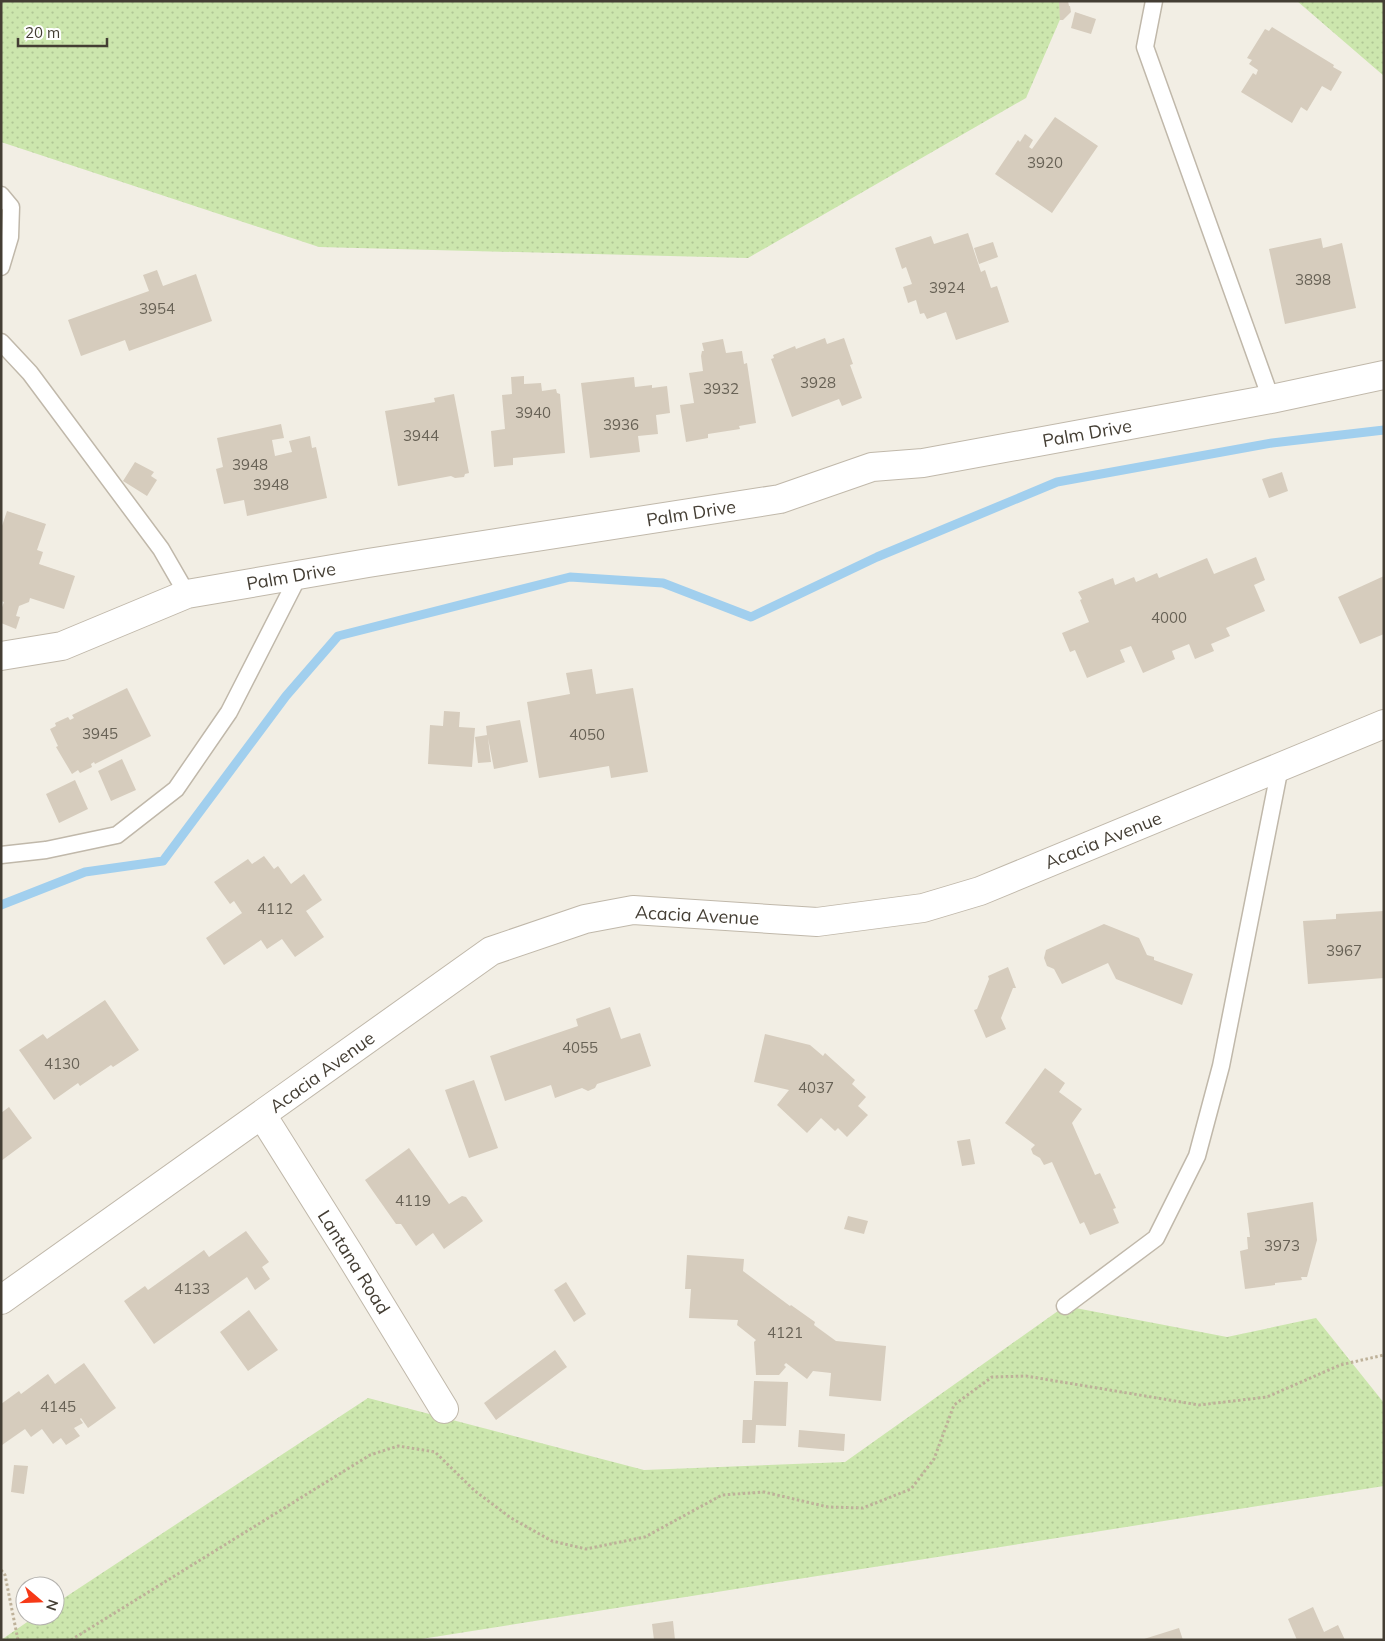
<svg xmlns="http://www.w3.org/2000/svg" width="1385" height="1641" viewBox="0 0 1385 1641" font-family="Mulish,sans-serif">
	<style>
		.grass { fill: url(#grass-dots) }
		.lines { fill: none; stroke-linecap: round; stroke-linejoin: round }
		.stream { stroke: #a1cfee; stroke-width: 9 }
		.building { fill: #d6ccbd }
		.service-casing { stroke: #c0b8aa; stroke-width: 19 }
		.minor-casing { stroke: #c0b8aa; stroke-width: 30 }
		.path { stroke: #beb199; stroke-width: 3; stroke-dasharray: 2.5 2.5; stroke-linecap: butt }
		.service { stroke: #fff; stroke-width: 16 }
		.minor { stroke: #fff; stroke-width: 28 }
		.labels { text-anchor: middle; dominant-baseline: central; stroke-width: 4; stroke-linejoin: round; paint-order: stroke }
		.number-label { font-size: 15px; fill: #686256 }
		.street-label { font-size: 18px; fill: #443e34; stroke: #fff }
	</style>
	<defs>
		<pattern id="grass-dots" width="8" height="8" patternUnits="userSpaceOnUse" patternTransform="scale(1.25)"><rect width="8" height="8" fill="#cce6ad"/><path d="M2 2h.1M6 6h.1" fill="none" stroke="#b0c695" stroke-width="1.8" stroke-linecap="round"/></pattern>
	</defs>
	<rect width="100%" height="100%" fill="#f2eee4"/>
	<path class="grass" d="M1,1H1068L1026,98L748,258L319,247L1,142Z
		M1297,1H1384V76Z
		M1065,1306L1227,1337L1316,1318L1384,1403V1486L415,1640H1L36,1616H55V1604L368,1398L644,1470L845,1462Z"/>
	<g class="lines">
		<path class="stream" d="M1,905L85,872L163,861L286,696L338,636L570,577L663,583L751,617L877,557L1057,482L1272,443L1384,430"/>
	</g>
	<path class="building" d="M1059,1H1068L1069,6H1070L1071,12L1063,20H1060Z
		M1075,12L1096,19L1091,34L1071,28Z
		M1272,27L1334,65L1333,67L1342,72L1331,91L1322,86L1307,111L1301,107L1292,123L1241,92L1253,73L1256,75L1258,70L1249,64L1252,60L1247,58L1265,29L1269,31Z
		M1055,117L1098,146L1052,213L995,174L1018,140L1020,142L1025,134L1033,140L1029,147L1032,149Z
		M968,233L981,272L985,270L991,288L997,286L1009,322L956,340L946,312L927,319L924,313L920,314L916,300L908,303L903,287L912,284L906,267L902,269L895,248L931,236L934,244Z
		M1321,238L1323,248L1342,243L1356,308L1285,324L1269,249Z
		M993,242L998,257L979,264L974,248Z
		M157,270L163,286L196,274L212,321L129,351L125,340L81,356L68,320L149,291L143,275Z
		M825,338L827,344L844,338L853,364L850,365L862,398L842,406L839,399L792,417L771,359L774,358L773,355L795,346L796,349Z
		M723,339L726,353L742,351L744,364L747,363L756,423L739,426L740,429L708,434V438L686,442L680,405L694,403L689,373L703,371L701,356L702,351H704L702,343Z
		M524,376V384L541,383L542,391L556,389L557,393L560,394L565,453L513,458V465L494,467L491,431L505,429L502,395L512,394L511,377Z
		M634,377L635,387L652,385V388L667,386L670,413L656,415L658,434L638,436L640,452L590,458L581,383Z
		M454,394L469,473L465,474L464,477L455,478L451,476L398,486L385,411L435,402L434,398Z
		M281,424L284,438L272,440L275,456L292,452L289,441L310,436L312,448L316,447L327,498L247,516L244,500L224,504L216,469L223,467L217,438Z
		M135,462L154,472L151,476L157,480L147,496L123,481Z
		M1282,472L1288,491L1269,498L1262,479Z
		M7,511L46,524L37,550L43,552L39,564L75,576L64,609L30,598L29,602L19,606L16,616L20,617L16,629L1,623V610L4,602L1,601V529Z
		M1256,557L1265,580L1254,585L1265,611L1226,628L1230,636L1211,644L1214,651L1195,659L1189,644L1172,651L1175,659L1143,673L1131,646L1120,650L1125,662L1087,678L1075,650L1070,652L1062,633L1089,622L1080,600L1082,599L1078,592L1113,578L1115,585L1134,577L1136,582L1157,573L1159,578L1207,558L1214,574Z
		M1384,576V634L1360,644L1338,597Z
		M592,669L596,694L633,688L648,772L611,778L609,766L539,778L527,702L570,694L566,673Z
		M127,688L151,736L95,764L94,762L91,764L92,767L80,773L78,770L72,774L56,747L58,746L50,729L56,726L55,723L68,717L70,720L74,718L72,715Z
		M444,711L460,712L459,727L475,728L472,767L428,764L430,725L443,726Z
		M520,720L528,762L494,769L488,738L491,762L478,763L475,737L487,735L486,726Z
		M122,759L136,790L111,801L98,771Z
		M75,780L88,809L59,823L46,794Z
		M264,856L274,869L278,866L291,884L304,874L322,900L306,911L324,937L295,957L282,939L267,949L261,940L224,965L206,938L242,913L234,901L230,904L214,882L248,859L252,864Z
		M1384,911V978L1308,984L1303,921L1336,919V914Z
		M1104,924L1139,938L1147,955L1154,957V960L1193,974L1182,1005L1116,979L1108,963L1062,984L1054,969L1047,966L1044,958L1046,950Z
		M1008,967L1016,988H1013L1001,1018L1006,1029L986,1038L974,1010L977,1009L989,979L988,976Z
		M105,1000L139,1050L113,1067L111,1065L80,1086L78,1083L54,1100L19,1050L43,1034L47,1039Z
		M610,1007L621,1039L640,1033L651,1066L597,1084L595,1088L588,1091L582,1088L555,1098L551,1085L505,1101L490,1056L578,1026L576,1019Z
		M765,1034L810,1045L823,1056L825,1053L855,1080L852,1084L866,1097L858,1106L868,1115L847,1137L838,1128L835,1131L821,1118L807,1133L777,1105L789,1090L754,1082Z
		M1045,1068L1065,1083L1059,1092L1082,1109L1072,1123L1095,1175L1100,1173L1116,1208L1113,1209L1119,1223L1090,1235L1084,1222L1080,1224L1052,1162L1044,1165L1040,1158L1033,1154L1031,1149L1035,1145L1005,1123Z
		M474,1080L498,1148L469,1158L445,1090Z
		M9,1107L32,1138L1,1161V1113Z
		M970,1139L975,1164L962,1166L957,1141Z
		M409,1148L449,1204L462,1196L466,1197L483,1221L444,1249L433,1233L416,1246L401,1224H396L365,1180Z
		M1313,1202L1317,1240L1307,1277H1301L1302,1280L1275,1283V1285L1245,1289L1240,1251L1248,1249L1247,1237H1250L1247,1213Z
		M848,1216L868,1221L864,1234L844,1229Z
		M246,1231L269,1262L262,1267L270,1279L255,1290L247,1277L154,1344L124,1301L145,1286L148,1290L204,1250L209,1257Z
		M687,1255L744,1259L743,1271L790,1306L791,1305L815,1322L814,1325L836,1341L886,1346L881,1401L829,1396L831,1373L813,1371L807,1379L786,1363L784,1365L786,1367L779,1375H756L754,1342L756,1340L737,1325L738,1320L689,1318L691,1289H685Z
		M566,1282L586,1314L574,1322L554,1290Z
		M249,1310L278,1350L248,1371L220,1332Z
		M555,1350L567,1367L496,1420L484,1403Z
		M84,1363L116,1408L88,1428L81,1418L80,1419L83,1423L74,1428L80,1436L66,1445L61,1438L53,1444L42,1429L31,1437L25,1429L2,1445L1,1404L19,1391L21,1394L48,1374L55,1384Z
		M754,1381L788,1382L786,1426L756,1425L755,1443H742L743,1420H752Z
		M799,1430L845,1434L844,1451L798,1447Z
		M14,1465L28,1466L24,1494L11,1492Z
		M1313,1607L1324,1632L1338,1625L1345,1640H1297L1288,1619Z
		M673,1621L675,1640H654L652,1624Z
		M1179,1628L1183,1640H1145L1144,1639Z"/>
	<g class="lines">
		<defs>
			<path id="service" d="M1154,1L1145,47L1271,399
				M1,195L11,207L10,237L1,267
				M1,342L30,373L161,549L187,594
				M1,855L46,850L117,835L176,789L229,712L299,575
				M1065,1306L1156,1238L1197,1156L1221,1066L1280,767"/>
			<path id="minor" d="M1,656L62,646L187,594L368,563L780,499L872,467L923,463L1271,399L1384,375
				M262,1115L350,1255L444,1409
				M1,1300L491,951L585,919L633,910L817,922L923,908L980,891L1384,724"/>
		</defs>
		<use href="#service" class="service-casing"/>
		<use href="#minor" class="minor-casing"/>
		<path class="path" d="M1,1570L5,1575L18,1640
			M71,1640L370,1455L398,1446L435,1452L475,1491L511,1518L552,1541L586,1549L645,1537L722,1495L764,1492L828,1507L863,1508L911,1489L934,1459L954,1405L992,1377L1026,1376L1199,1405L1267,1397L1340,1365L1384,1355"/>
		<use href="#service" class="service"/>
		<use href="#minor" class="minor"/>
	</g>
	<g class="labels">
		<g class="number-label">
			<text x="1045" y="162">3920</text>
			<text x="1313" y="279">3898</text>
			<text x="947" y="287">3924</text>
			<text x="157" y="308">3954</text>
			<text x="818" y="382">3928</text>
			<text x="721" y="388">3932</text>
			<text x="533" y="412">3940</text>
			<text x="621" y="424">3936</text>
			<text x="421" y="435">3944</text>
			<text x="250" y="464">3948</text>
			<text x="271" y="484">3948</text>
			<text x="1169" y="617">4000</text>
			<text x="100" y="733">3945</text>
			<text x="587" y="734">4050</text>
			<text x="275" y="908">4112</text>
			<text x="1344" y="950">3967</text>
			<text x="580" y="1047">4055</text>
			<text x="62" y="1063">4130</text>
			<text x="816" y="1087">4037</text>
			<text x="413" y="1200">4119</text>
			<text x="1282" y="1245">3973</text>
			<text x="192" y="1288">4133</text>
			<text x="785" y="1332">4121</text>
			<text x="58" y="1406">4145</text>
		</g>
		<g class="street-label">
			<text transform="translate(1087 433) rotate(-10)">Palm Drive</text>
			<text transform="translate(691 513) rotate(-9)">Palm Drive</text>
			<text transform="translate(291 576) rotate(-10)">Palm Drive</text>
			<text transform="translate(1103 840) rotate(-22)">Acacia Avenue</text>
			<text transform="translate(697 915) rotate(3)">Acacia Avenue</text>
			<text transform="translate(322 1072) rotate(-36)">Acacia Avenue</text>
			<text transform="translate(354 1262) rotate(58)">Lantana Road</text>
		</g>
	</g>
	<rect width="1385" height="1641" fill="none" stroke="#443e34" stroke-width="5"/>
	<g transform="translate(40 1601) rotate(109)"><circle r="24" fill="#ffffff" stroke="#b4b2ae"/>
	<path d="M0-4L9 19L0 12L-9 19Z" fill="#f63917"/>
	<text y="-8" font-size="14" font-weight="bold" text-anchor="middle" fill="#443e34">N</text>
	</g>
	<path d="M18 38v8h89v-8" fill="none" stroke="#443e34" stroke-width="2.5"/>
	<text x="25" y="38" font-size="15" fill="#443e34" stroke="#ffffff" stroke-width="4" paint-order="stroke">20 m</text>
</svg>
